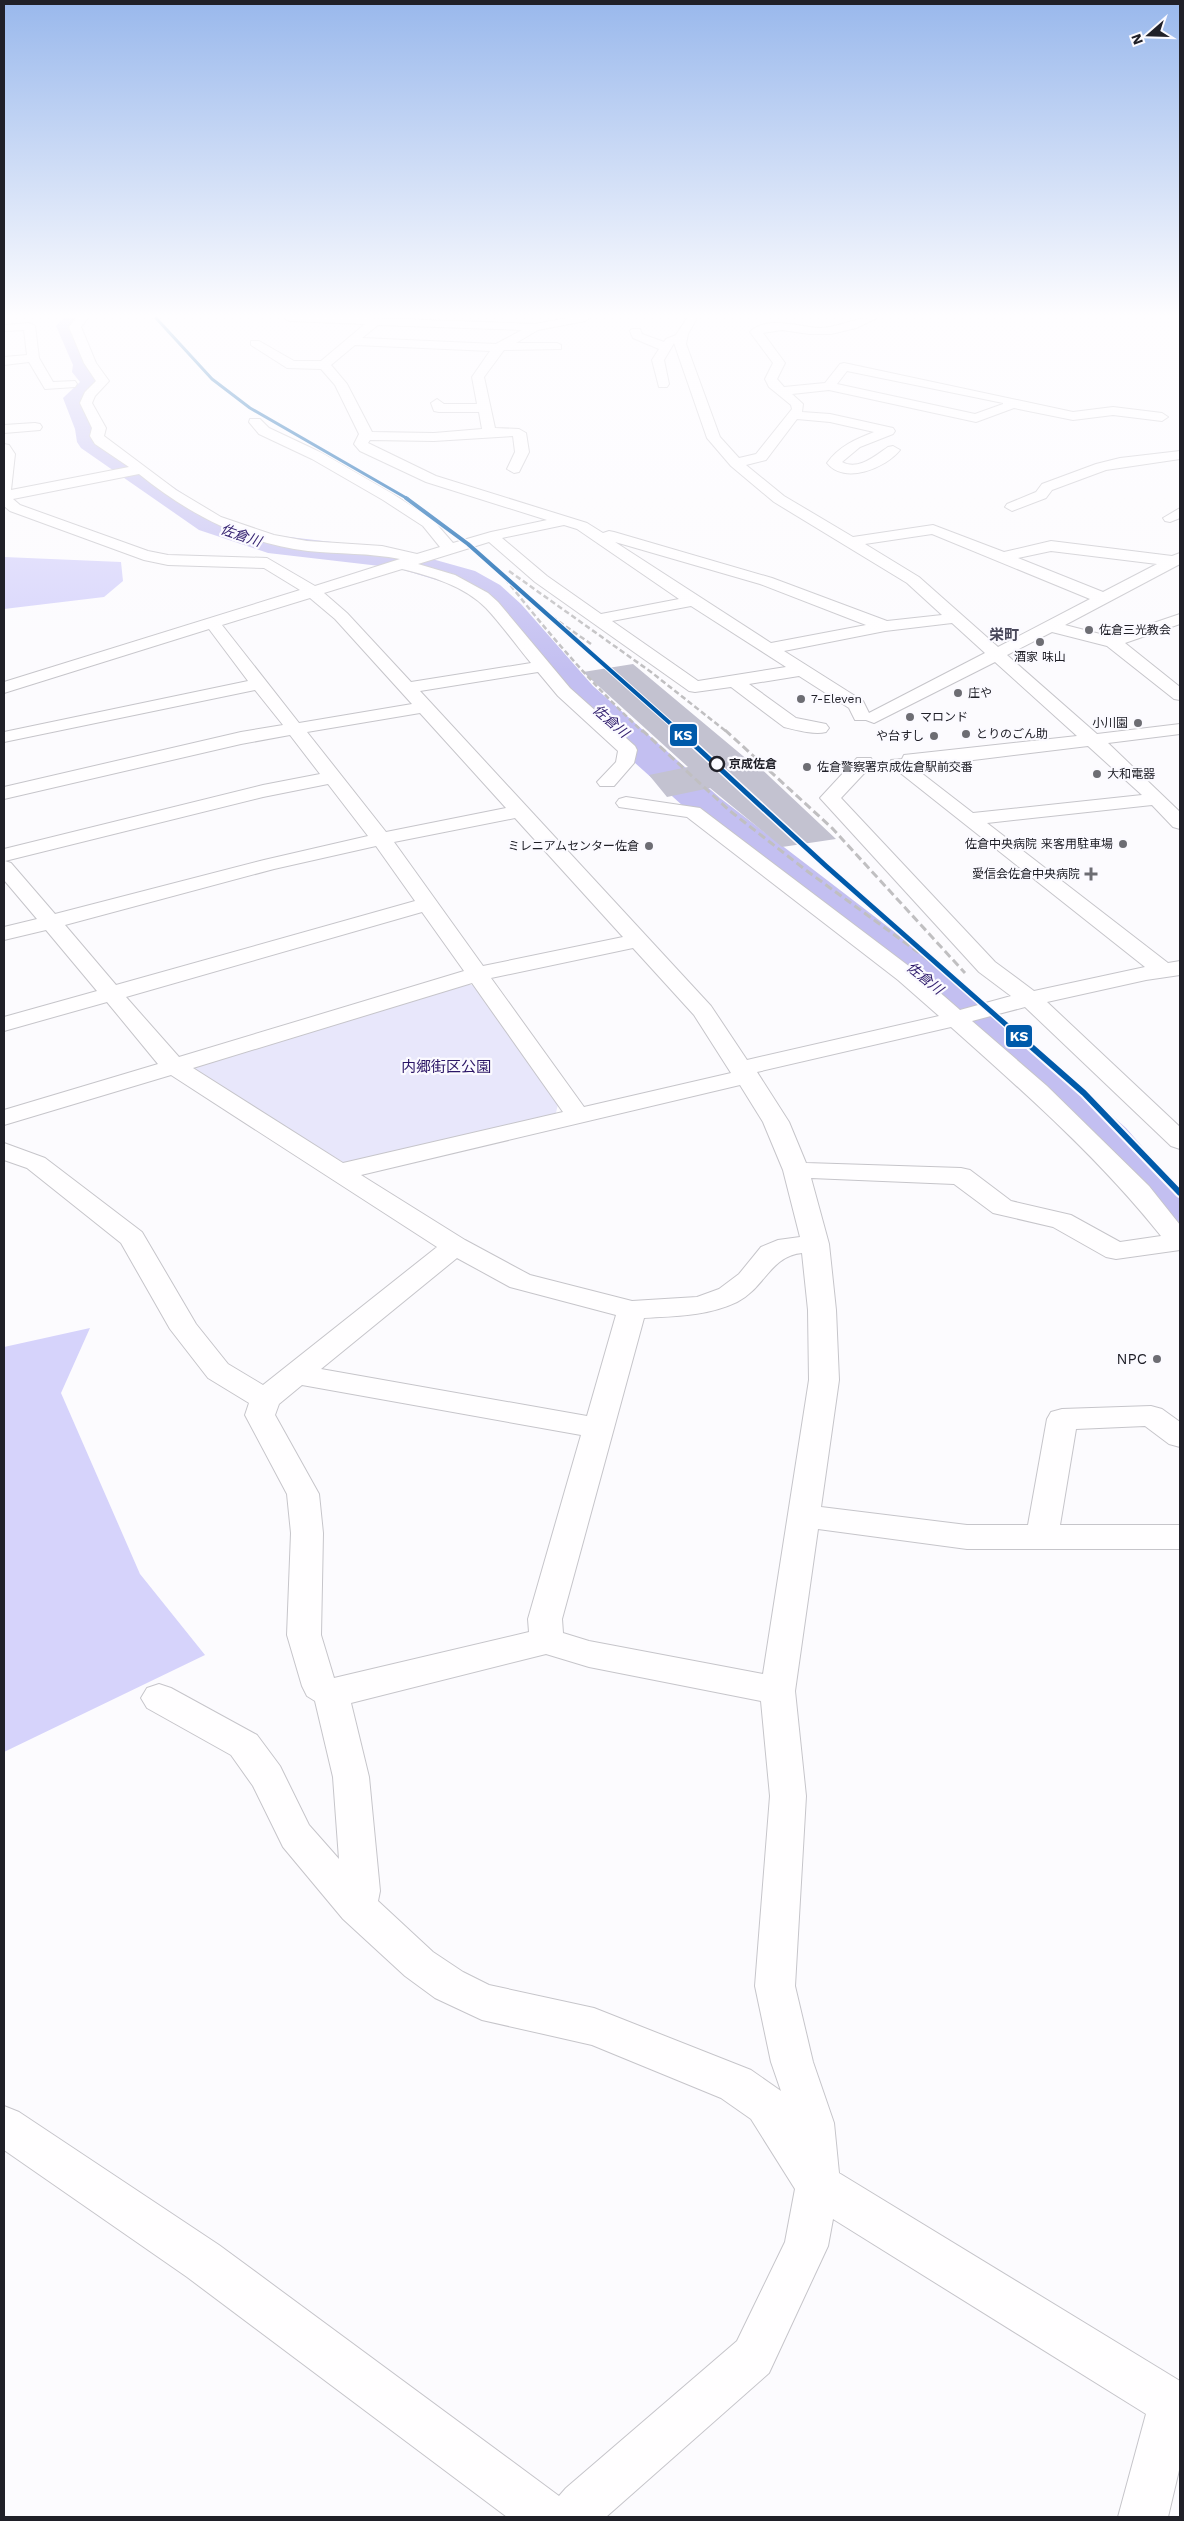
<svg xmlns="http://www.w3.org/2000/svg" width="1184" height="2521" viewBox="0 0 1184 2521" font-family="'Work Sans','Noto Sans JP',sans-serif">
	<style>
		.green { fill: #e8e7fb }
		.forest { fill: #d6d3fb }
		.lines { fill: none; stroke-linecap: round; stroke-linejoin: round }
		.river { fill: #c3bff1; fill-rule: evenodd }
		.building { fill: #c3c2d0 }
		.minor-casing { stroke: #c6c5ca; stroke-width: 2 }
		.minor { fill: #fffeff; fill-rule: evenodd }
		.rail-far1 { stroke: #c0bfc1; stroke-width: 2.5; stroke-dasharray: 5.5 3; stroke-linecap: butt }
		.rail { stroke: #c0bfc1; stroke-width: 3; stroke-dasharray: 8 4; stroke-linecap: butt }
		.rail-1-far3-casing { stroke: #fbfaff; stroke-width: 5 }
		.rail-1-far2-casing { stroke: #fbfaff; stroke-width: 6 }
		.rail-1-far1-casing { stroke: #fbfaff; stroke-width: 8 }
		.rail-1-casing { stroke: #fbfaff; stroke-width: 10 }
		.rail-1-far3 { stroke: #005aaa; stroke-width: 3 }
		.rail-1-far2 { stroke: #005aaa; stroke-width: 4 }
		.rail-1-far1 { stroke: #005aaa; stroke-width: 5 }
		.rail-1 { stroke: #005aaa; stroke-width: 6 }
		.poi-dot { fill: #6d6d73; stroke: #fbfaff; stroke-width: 2 }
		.stop-dot { fill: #fbfaff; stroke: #202028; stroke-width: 2.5 }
		.labels { text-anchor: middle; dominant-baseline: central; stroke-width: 4.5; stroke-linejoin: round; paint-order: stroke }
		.far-poi-label { font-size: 12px; fill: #202028; stroke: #fbfaff; text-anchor: start }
		.far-stop-label { font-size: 12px; font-weight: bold; fill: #202028; stroke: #fbfaff; text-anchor: start }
		.far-water-label { font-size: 14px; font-style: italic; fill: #301d6d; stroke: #fbfaff }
		.far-quarter-label { font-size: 15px; font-weight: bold; fill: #49485a; stroke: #fbfaff }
		.park-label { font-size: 15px; fill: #2b1666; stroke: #fbfaff }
		.poi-label { font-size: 15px; fill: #202028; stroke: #fbfaff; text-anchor: end }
		.line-badge { stroke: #fbfaff; stroke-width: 2 }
		.badge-label { font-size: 14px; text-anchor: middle; font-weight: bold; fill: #fff }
	</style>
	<rect width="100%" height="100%" fill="#fcfbfe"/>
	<path class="green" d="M465,984L485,987L559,1100L555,1117L346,1164L196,1072L195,1065Z"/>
	<path class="forest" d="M4,557L121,562L123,581L104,597L4,609Z
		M90,1328L61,1393L140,1574L205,1655L4,1752V1347Z"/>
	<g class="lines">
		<path class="river" d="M63,318H86L79,327L97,365L96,371L106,382L89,399L103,439L219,518L272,535L400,550L475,571L500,585L521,604L593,686L720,798L956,979L1126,1128L1180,1190V1239L1161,1234L1090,1150L924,999L692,814L567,702L499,618L478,599L453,585L397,568L268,553L199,530L81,448L77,442L75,429L63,398L80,382L72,372L73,365L56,326Z"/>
	</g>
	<path class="building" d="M633,664L749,761L752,760L836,839L782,847L710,788L667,797L649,775L688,767L583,672Z"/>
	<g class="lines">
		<defs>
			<path id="minor" d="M76,318H88L81,327L96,363L109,381L95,396L92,403L106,428L104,436L176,490L221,517L274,535L307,541L382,546L417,554L440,547L423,526L383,500L312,459L259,434L249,422L250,419H260L269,428L322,453L393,494L433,520L453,543L491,532L547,520L426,482L360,451L354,444L359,434L335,385L321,369L287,368L251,345V341H259L294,361H321L365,324L289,321L284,318H371L535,324L568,318H590L585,321L538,330L516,343H557L561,345V349L504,350L484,377L495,428L519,429L526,433L529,452L519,472L514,473L507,469L515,452L513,436L434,441L370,440L368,443L436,476L587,523L603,533L609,531L614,532L772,578L887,621L942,615L907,583L774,502L731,466L707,438L674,343L664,360L669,384L667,387H659L652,360L659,349L633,338L630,331L632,329H640L642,334L664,342L666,339L676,335L687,318H697L688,334L686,344L720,437L739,458L756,454L792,409L791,405L769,387L765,379L773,363L750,332C767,315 799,327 819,328C839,328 857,316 877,318L856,328L831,334H809L782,330L763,333L785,363L777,379L784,387L825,383L840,364L844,363L1073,412L1113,407L1162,413L1168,417L1162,421L1113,415L1073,420L1014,408L976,422L829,390L792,394L803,404L802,412L830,414L893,428L895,431L893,434L860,447L842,462C858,471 875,456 888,447L893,446L900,450C886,468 844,485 827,463C839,446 856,439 874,432L830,422L797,419L766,460L746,465L784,496L853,537L933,525L1004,552L1051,541L1172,556L1180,553V564L1065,625L1112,637L1180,614V624L1125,643L1180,687V700L1174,699L1107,646L1052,632L1007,655L1097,734L1180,724V734L1108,743L1180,812V829L1173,827L1152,805L987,823L1168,963L1180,961V975L1146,980L1047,1002L1180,1127V1149L1171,1146L1025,1007L972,1021L1047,1086L1149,1186L1180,1225V1250L1116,1259L1106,1257L1053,1227L993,1213L954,1184L811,1178L829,1244L836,1310L839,1380L821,1507L967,1525H1028L1047,1419L1051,1412L1062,1409L1151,1406L1162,1409L1180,1422V1447L1169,1444L1145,1426L1076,1429L1060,1525H1180V1549H967L818,1529L795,1691L806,1796L795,1986L813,2062L834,2123L839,2173L1180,2381V2466L1168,2517H1118L1146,2414L833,2219L828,2246L769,2373L606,2517H507L187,2277L4,2150V2106L19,2112L219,2245L559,2496L566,2488L737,2341L785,2242L795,2189L751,2119L721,2098L592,2045L482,2020L435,1998L405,1976L343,1919L283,1847L253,1786L231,1755L147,1708L141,1698L147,1688L159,1684L171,1688L257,1735L280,1766L309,1825L339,1859L333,1777L315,1701L307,1696L302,1686L287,1635L291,1533L287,1494L245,1415L249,1403L208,1378L170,1329L121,1243L27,1168L4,1160V1143L45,1158L142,1232L196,1324L228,1364L263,1385L437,1247L171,1075L4,1125V1110L158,1064L107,1002L4,1031V1017L97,991L46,930L4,940V927L37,919L4,880V849L263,785L320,774L290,735L241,744L4,799V787L241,732L283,725L255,690L4,742V732L248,681L209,629L4,693V682L300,590L264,568L168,565L144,560L10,511L4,506V444L9,445L15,454L11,490L129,467L95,444L90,436L92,428L80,403L85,392L96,381L84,363L69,327ZM378,325L522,330L496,344L362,338ZM355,345L490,351L472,377L477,404H444L437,399L431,403L434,411L439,412H479L482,429L434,433L372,432L347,384L331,365ZM847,371L1003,403V404L975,414L837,384ZM139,474C188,514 244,543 308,551C339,554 370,553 400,559L315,586L267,558L168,555L148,551L20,505L13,499ZM564,525L577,529L679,599L601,614L547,576L502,538ZM932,534L1090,599L998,647L919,577L865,544ZM489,542L535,582L689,691L695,692L731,687L784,727C796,730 814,735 826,732L829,728L826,724L796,718L749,684L799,676L849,708L855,720H866L874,723L995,662L1077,736L904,755L902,759L891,760L889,764L1145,967L1034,991L995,962L841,798L871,766L873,762L871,758H857L820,798L979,972L1011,996L960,1010L914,970L700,808L626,797L619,799L616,803L619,807L687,817L898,980L939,1016L747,1060L711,1006L420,691L538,672L558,696L618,751L616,762L597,782L600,786H614L634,763L637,750L635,746L570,688L498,602L488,593L455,575L418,564ZM615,542L760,584L866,625L771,643ZM1051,551L1157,564L1103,592L1018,558ZM402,569C431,576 464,586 486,608C502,625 516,645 531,663L411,682L347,613L324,593ZM310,598L335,619L412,704L299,723L222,625ZM691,606L786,667L698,681L612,621ZM952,623L985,653L869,713L863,701L784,651L885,631ZM420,713L506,808L386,832L307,732ZM1088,746L1142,795L973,813L911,765L941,764ZM328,784L368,836L264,860L55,914L11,863L5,861L263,797ZM515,818L623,937L483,966L394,842ZM376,846L415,901L116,985L65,925L274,869ZM422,912L464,971L179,1057L126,997ZM633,948L694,1015L731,1073L584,1107L491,978ZM472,983L563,1112L343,1163L193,1068ZM951,1027C1025,1093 1099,1158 1161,1236L1120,1242L1071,1215L1011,1201L970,1170L961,1168L806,1163L789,1122L757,1072ZM740,1085L763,1122L783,1170L800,1237L778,1240L761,1247L739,1274L719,1289L697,1297L632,1301L530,1275L465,1240L361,1175ZM802,1253L808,1310L809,1380L763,1674L589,1641L563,1633L562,1619L644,1318C677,1316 707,1316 737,1302C765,1288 770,1256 802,1253ZM457,1258L510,1287L616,1315L587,1416L321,1369ZM302,1385L581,1435L528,1619L529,1632L334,1678L321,1635L323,1533L319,1494L275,1415L279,1404ZM546,1654L589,1667L761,1701L770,1796L755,1986L771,2062L781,2091L751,2070L594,2008L489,1985L463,1972L433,1952L378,1901L380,1891L369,1777L351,1703Z
				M29,323L35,326L39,358L53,382L75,381L77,384L75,387L45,389L29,362L4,365V357L27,355L24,330L4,331V325Z
				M35,423L40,424L42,427L40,430L4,433V425Z
				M1180,451V459L1106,470L1052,490L1046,498L1012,511L1005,507L1007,504L1036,492L1042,484L1096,464L1120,458Z
				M1180,508V518L1170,522L1165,521L1163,518Z"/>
		</defs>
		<use href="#minor" class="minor-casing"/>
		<use href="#minor" class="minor"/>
		<path class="rail-far1" d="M509,571L651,672L727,732
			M500,572C544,628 590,683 643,732
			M538,607L591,644"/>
		<path class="rail" d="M642,730L730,811L807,871L952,977
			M725,730L832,828L965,973"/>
		<defs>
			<path id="rail-1-far3" d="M156,318L212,379L250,408L408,499"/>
			<path id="rail-1-far2" d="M406,498L468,544L680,732"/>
			<path id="rail-1-far1" d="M678,730L826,866L1011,1029"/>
			<path id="rail-1" d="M1010,1028L1084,1093L1180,1193"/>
		</defs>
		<use href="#rail-1-far3" class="rail-1-far3-casing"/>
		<use href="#rail-1-far2" class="rail-1-far2-casing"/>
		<use href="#rail-1-far1" class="rail-1-far1-casing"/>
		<use href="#rail-1" class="rail-1-casing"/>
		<use href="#rail-1-far3" class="rail-1-far3"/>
		<use href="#rail-1-far2" class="rail-1-far2"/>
		<use href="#rail-1-far1" class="rail-1-far1"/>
		<use href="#rail-1" class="rail-1"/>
	</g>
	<linearGradient id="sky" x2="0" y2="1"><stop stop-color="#99b8ec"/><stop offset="0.47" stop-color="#fefdff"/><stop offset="1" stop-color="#fefdff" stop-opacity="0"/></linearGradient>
	<rect width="1184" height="671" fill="url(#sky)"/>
	<g class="poi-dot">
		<circle cx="1089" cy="630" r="5"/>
		<circle cx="1040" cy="642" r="5"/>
		<circle cx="958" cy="693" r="5"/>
		<circle cx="801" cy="699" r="5"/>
		<circle cx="910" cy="717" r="5"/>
		<circle cx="1138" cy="723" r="5"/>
		<circle cx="966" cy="734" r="5"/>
		<circle cx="934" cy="736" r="5"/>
		<circle cx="807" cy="767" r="5"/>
		<circle cx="1097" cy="774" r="5"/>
		<circle cx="1123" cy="844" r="5"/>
		<circle cx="649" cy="846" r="5"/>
		<path d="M1088.5 866.5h5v5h5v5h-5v5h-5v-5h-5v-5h5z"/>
		<circle cx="1157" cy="1359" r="5"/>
	</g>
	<circle class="stop-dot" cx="717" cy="764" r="7"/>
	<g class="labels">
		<g class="far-poi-label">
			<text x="1099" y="630">佐倉三光教会</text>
			<text x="1040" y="657" text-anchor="middle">酒家 味山</text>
			<text x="968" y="693">庄や</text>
			<text x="811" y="699">7-Eleven</text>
			<text x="920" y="717">マロンド</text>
			<text x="1128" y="723" text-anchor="end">小川園</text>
			<text x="976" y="734">とりのごん助</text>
			<text x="924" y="736" text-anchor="end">や台すし</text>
			<text x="817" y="767">佐倉警察署京成佐倉駅前交番</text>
			<text x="1107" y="774">大和電器</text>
			<text x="1113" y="844" text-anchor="end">佐倉中央病院 来客用駐車場</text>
			<text x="639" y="846" text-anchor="end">ミレニアムセンター佐倉</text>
			<text x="1080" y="874" text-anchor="end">愛信会佐倉中央病院</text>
		</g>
		<g class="far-stop-label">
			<text x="729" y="764">京成佐倉</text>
		</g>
		<g class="far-water-label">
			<text transform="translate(241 535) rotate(19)">佐倉川</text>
			<text transform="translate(611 721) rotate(41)">佐倉川</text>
			<text transform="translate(925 978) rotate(39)">佐倉川</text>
		</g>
		<g class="far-quarter-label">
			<text x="1004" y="635">栄町</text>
		</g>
		<g class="park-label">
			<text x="446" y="1067">内郷街区公園</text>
		</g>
		<g class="poi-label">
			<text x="1147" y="1359">NPC</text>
		</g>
	</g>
	<g class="line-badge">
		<rect x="669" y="723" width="29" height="24" rx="5" fill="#005aaa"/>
		<rect x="1005" y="1024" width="28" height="24" rx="5" fill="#005aaa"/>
	</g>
	<g class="badge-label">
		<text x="683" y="740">KS</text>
		<text x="1019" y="1041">KS</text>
	</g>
	<rect width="1184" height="2521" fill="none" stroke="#202028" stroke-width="10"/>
	<g transform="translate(1149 35) rotate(250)" stroke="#fbfaff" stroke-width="4" paint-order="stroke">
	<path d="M0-4L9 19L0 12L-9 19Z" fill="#202028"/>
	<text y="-8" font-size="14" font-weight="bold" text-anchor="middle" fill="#202028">N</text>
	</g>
</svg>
